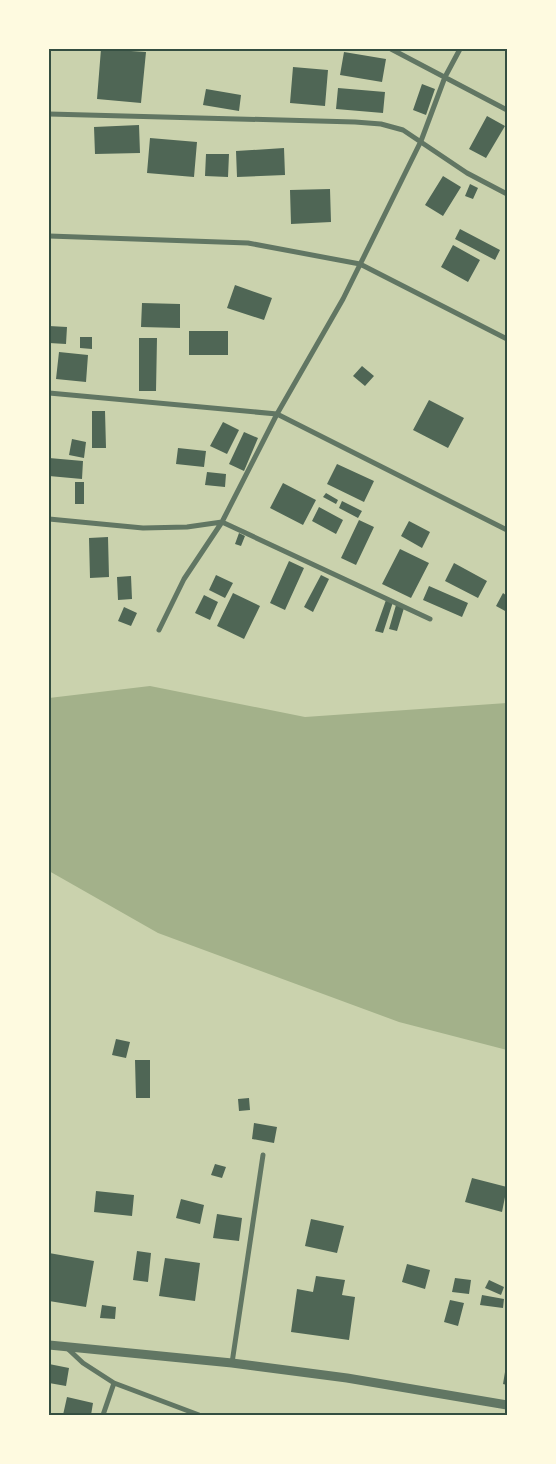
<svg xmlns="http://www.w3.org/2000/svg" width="556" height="1464" viewBox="0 0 556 1464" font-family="'Fira Sans Condensed',sans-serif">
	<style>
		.green { fill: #cad2ad }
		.water { fill: #a3b18a }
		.building { fill: #4f6655 }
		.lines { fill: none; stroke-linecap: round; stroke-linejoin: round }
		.minor { stroke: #617663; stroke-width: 5 }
		.tertiary { stroke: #617663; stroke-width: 9 }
		.neatline { fill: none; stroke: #344e41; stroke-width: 2 }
	</style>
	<rect width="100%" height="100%" fill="#e9edc9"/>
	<path class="green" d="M49,49H507V1415H49Z"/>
	<path class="water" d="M150,686L305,717L507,703V1050L399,1022L158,933L49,871V698Z"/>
	<path class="building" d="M101,49L146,52L141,103L97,99Z
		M344,52L386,59L382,82L340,75Z
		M293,67L328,70L325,106L290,103Z
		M422,84L435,89L426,115L413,110Z
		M338,88L385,92L383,113L336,109Z
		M206,89L241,95L239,111L203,105Z
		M487,116L505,126L486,158L469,149Z
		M139,125L140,153L95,154L94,127Z
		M150,138L197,142L194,177L147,173Z
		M284,148L285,175L237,177L236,151Z
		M206,154H229L228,177L205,176Z
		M443,176L461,187L443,216L425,205Z
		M470,184L478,188L473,199L465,196Z
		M330,189L331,222L291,224L290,190Z
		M460,229L500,250L495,260L455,239Z
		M453,245L480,260L468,282L441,267Z
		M235,285L272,298L264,320L227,308Z
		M142,303L180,304V328L141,327Z
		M49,326L67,327L66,344L49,343Z
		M189,331H228V355H189Z
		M80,337H92V349L80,348Z
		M139,338H157L156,391H139Z
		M59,352L88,355L86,382L56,379Z
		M362,366L374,376L365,386L353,376Z
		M429,400L464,418L448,448L413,430Z
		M92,411H105L106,448H92Z
		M223,422L239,430L227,454L210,446Z
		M244,432L258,438L244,471L229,464Z
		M72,439L86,442L84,458L69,455Z
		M178,448L206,451L204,467L176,464Z
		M49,458L83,461L82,479L49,476Z
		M337,464L374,481L364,502L327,484Z
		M207,472L226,474L225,487L205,485Z
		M75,482H84V504H75Z
		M283,483L316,500L303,525L270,508Z
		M326,493L338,500L336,504L323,497Z
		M342,501L362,511L358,518L339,508Z
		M319,507L343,520L336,534L312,521Z
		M359,520L374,527L356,565L341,558Z
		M409,521L430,532L422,548L401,536Z
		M239,533L245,536L241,546L235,544Z
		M108,537L109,577L90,578L89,538Z
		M400,549L429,563L411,598L382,584Z
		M289,561L304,568L285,610L270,603Z
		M454,563L487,581L478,598L445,581Z
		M216,575L233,583L225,598L209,590Z
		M321,575L329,579L313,612L304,607Z
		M131,576L132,599L118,600L117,577Z
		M429,586L468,603L462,617L423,600Z
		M233,593L260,606L244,639L217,626Z
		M503,593L507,596V612L496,606Z
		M204,595L218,602L210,620L195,613Z
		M386,600L393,602L383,633L375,631Z
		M396,605L404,608L397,631L389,629Z
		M124,607L137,613L131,626L118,621Z
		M116,1039L130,1042L126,1058L112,1055Z
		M135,1060H150V1098H136Z
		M249,1098L250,1110L239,1111L238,1099Z
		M254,1123L277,1127L274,1143L252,1139Z
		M215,1164L226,1167L222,1178L211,1175Z
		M472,1178L507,1187L502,1212L465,1202Z
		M96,1191L134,1195L132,1216L94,1212Z
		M181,1199L204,1205L200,1224L176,1218Z
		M217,1214L242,1218L239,1241L213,1238Z
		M311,1219L344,1226L337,1253L305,1246Z
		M137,1251L151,1253L148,1282L133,1280Z
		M49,1253L94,1261L86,1307L49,1301Z
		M165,1258L200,1263L195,1301L159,1296Z
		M407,1264L430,1270L425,1289L402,1282Z
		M316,1276L345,1280L342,1295L355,1297L349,1340L291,1332L297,1289L313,1292Z
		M455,1278L471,1280L469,1294L452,1292Z
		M489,1280L504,1287L501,1295L485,1288Z
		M482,1295L504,1299L503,1308L480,1305Z
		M450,1300L464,1303L458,1326L444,1322Z
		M102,1305L116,1307L115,1319L100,1318Z
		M49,1364L69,1368L66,1386L49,1383Z
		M506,1366H507V1385L503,1384Z
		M67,1397L93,1403L91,1415H63Z"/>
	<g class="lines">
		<path class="minor" d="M391,49L507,110
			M49,114L355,122L381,124L403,130L467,173L507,194
			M49,236L248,243L360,264L507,339
			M49,393L277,414L507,530
			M49,519L143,528L187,527L222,522L430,619
			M159,630L184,579L222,522L277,414L343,299L421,141L445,77L460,49
			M67,1348L83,1363L114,1383L199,1415
			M232,1363L263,1155
			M103,1415L114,1383"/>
		<path class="tertiary" d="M49,1345L232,1363L347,1378L507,1405"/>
	</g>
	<rect width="556" height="1464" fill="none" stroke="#fefae0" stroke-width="100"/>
	<rect x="50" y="50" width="456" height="1364" class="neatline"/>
</svg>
